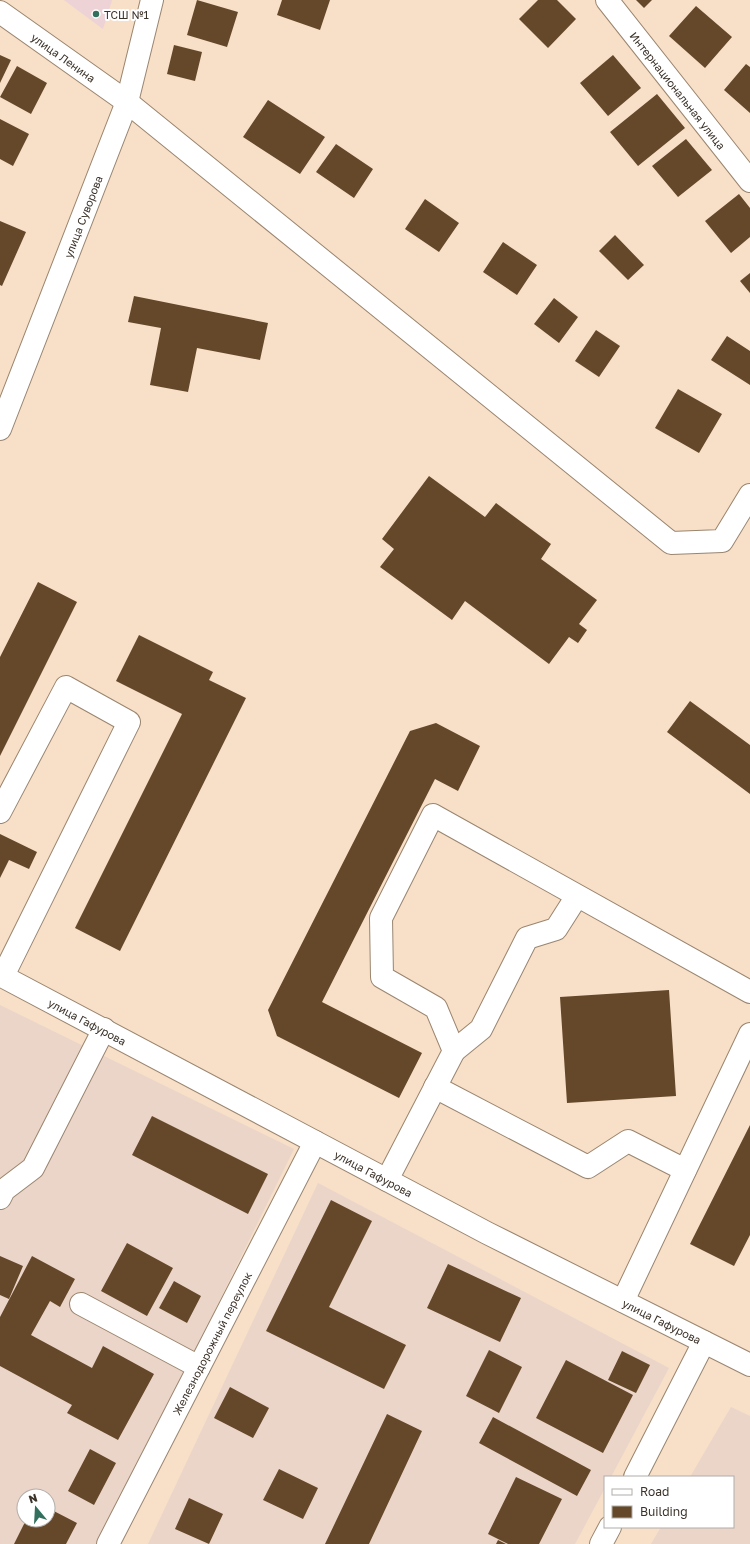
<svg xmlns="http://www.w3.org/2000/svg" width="750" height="1544" viewBox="0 0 750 1544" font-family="'Golos Text',sans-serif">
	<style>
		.commercial { fill: #ebd5c9; fill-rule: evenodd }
		.education { fill: #edd2d6 }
		.building { fill: #654829 }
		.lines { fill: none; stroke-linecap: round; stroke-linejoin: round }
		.minor-casing { stroke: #9a856f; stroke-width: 24 }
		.minor { stroke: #fff; stroke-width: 22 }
		.poi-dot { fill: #32705d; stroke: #fff; stroke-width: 1.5 }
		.labels { text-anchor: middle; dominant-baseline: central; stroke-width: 4; stroke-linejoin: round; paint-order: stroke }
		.poi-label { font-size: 11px; fill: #3b3229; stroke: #fff; text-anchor: start }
		.street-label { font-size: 11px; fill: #3b3229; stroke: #fff }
	</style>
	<rect width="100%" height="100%" fill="#f7dfc8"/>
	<path class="commercial" d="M0,1005L294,1149L100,1544H0ZM24,1496H48V1520H24Z
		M318,1183L669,1368L611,1477H605V1488L575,1544H148Z
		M731,1407L750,1416V1544H651L661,1527H733V1477H690Z"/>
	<path class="education" d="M64,0H112L103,29Z"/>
	<path class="building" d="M197,0L238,12L227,47L187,35Z
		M282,0H330L320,30L277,15Z
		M538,0H557L576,19L548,48L519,19Z
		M636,0H652L644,8Z
		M696,6L732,37L705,68L669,36Z
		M174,45L202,52L195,81L167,74Z
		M0,55L11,60L0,83Z
		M613,55L641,88L608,116L580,83Z
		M746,64L750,67V113L724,90Z
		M17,66L47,83L31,114L0,97Z
		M657,94L685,128L638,166L610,132Z
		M268,100L325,137L300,174L243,137Z
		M0,119L29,134L13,166L0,159Z
		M686,139L712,170L678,197L652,166Z
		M336,144L373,169L354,198L316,172Z
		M739,194L750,208V237L731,253L705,221Z
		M425,199L459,223L439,252L405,229Z
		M0,221L26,232L2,286L0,285Z
		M615,235L644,265L628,280L599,251Z
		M503,242L537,265L517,295L483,272Z
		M750,273V293L740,281Z
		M134,296L268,323L260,360L197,348L188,392L150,385L161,328L128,322Z
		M554,298L578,317L559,343L534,324Z
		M596,330L620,346L599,377L575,361Z
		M727,336L750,351V385L711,360Z
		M678,389L722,414L699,453L655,428Z
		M429,476L485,517L496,503L551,544L541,559L597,600L579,624L587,630L578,643L569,637L549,664L465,601L452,620L380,567L394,549L382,539Z
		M38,582L77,602L0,756V657Z
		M139,635L213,672L209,680L246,698L120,951L75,928L182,714L116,681Z
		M690,701L750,745V794L667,732Z
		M436,723L480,746L458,791L435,779L322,1002L422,1053L399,1098L277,1036L268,1010L410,731Z
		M0,834L37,852L29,869L9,860L0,878Z
		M669,990L676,1096L567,1103L560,997Z
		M152,1116L268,1174L248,1214L132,1155Z
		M750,1125V1235L734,1266L690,1244Z
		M331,1200L372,1221L329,1307L406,1345L384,1389L266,1331Z
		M127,1243L173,1268L147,1316L101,1291Z
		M0,1256L23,1266L9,1299L0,1295Z
		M32,1256L75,1279L60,1307L50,1301L31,1335L92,1368L103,1346L154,1374L118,1440L67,1413L72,1405L0,1366V1317Z
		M448,1264L521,1298L500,1342L427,1308Z
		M174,1281L201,1296L187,1323L159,1308Z
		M489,1350L522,1367L499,1413L466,1396Z
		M622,1351L650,1365L636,1393L608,1380Z
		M566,1360L633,1395L603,1453L536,1418Z
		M230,1387L269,1408L253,1438L214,1418Z
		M387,1414L422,1431L369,1544H325Z
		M493,1417L591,1470L577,1496L479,1443Z
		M90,1449L116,1463L94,1505L68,1491Z
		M279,1469L318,1488L303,1519L263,1500Z
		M516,1477L562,1499L539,1544H508L488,1534Z
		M189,1498L223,1514L209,1544L175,1529Z
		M48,1508L77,1523L66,1544H14L26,1520H48Z
		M498,1540L506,1544H496Z"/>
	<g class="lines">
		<defs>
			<g id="minor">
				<path id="s1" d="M607,0L750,181"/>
				<path id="s2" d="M0,12L127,102L671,543L722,541L750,495"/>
				<path id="s3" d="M0,429L127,102L152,0"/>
				<path d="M0,812L66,687L129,722L3,976"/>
				<path id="s4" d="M0,975L487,1233L750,1365"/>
				<path d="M454,1051L481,1029L527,938L556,929L577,896"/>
				<path d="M435,1087L588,1167L628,1141L685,1170"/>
				<path d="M387,1180L454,1051L436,1008L382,977L381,918L433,815L750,992"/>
				<path d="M0,1198L4,1190L33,1168L104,1029"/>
				<path d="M623,1301L750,1034"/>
				<path d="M81,1304L199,1367"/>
				<path d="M635,1477L704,1342"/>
				<path id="s5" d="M108,1544L315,1142"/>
				<path d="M601,1544L610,1527"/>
			</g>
		</defs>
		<use href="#minor" class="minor-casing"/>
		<use href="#minor" class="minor"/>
	</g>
	<circle class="poi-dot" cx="96" cy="14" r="4"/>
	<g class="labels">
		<g class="poi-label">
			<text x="104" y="14">ТСШ №1</text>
		</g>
		<g class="street-label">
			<text stroke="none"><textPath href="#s2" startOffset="78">улица Ленина</textPath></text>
			<text stroke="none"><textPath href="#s1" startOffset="115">Интернациональная улица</textPath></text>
			<text stroke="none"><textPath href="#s3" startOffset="228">улица Суворова</textPath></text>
			<text stroke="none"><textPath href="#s4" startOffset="99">улица Гафурова</textPath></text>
			<text stroke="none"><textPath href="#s4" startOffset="423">улица Гафурова</textPath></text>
			<text stroke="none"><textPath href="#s4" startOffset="747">улица Гафурова</textPath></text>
			<text stroke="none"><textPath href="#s5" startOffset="226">Железнодорожный переулок</textPath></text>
		</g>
	</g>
	<rect x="604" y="1476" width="130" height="52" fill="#ffffff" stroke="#b1ada9"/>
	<rect x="612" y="1489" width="20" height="6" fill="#ffffff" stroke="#b1ada9"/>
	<text x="640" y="1496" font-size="12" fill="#3b3229">Road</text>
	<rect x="612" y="1506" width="20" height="12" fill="#654829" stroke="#b1ada9"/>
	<text x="640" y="1516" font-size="12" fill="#3b3229">Building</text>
	<g transform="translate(36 1508) rotate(342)"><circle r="19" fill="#ffffff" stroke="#b1ada9"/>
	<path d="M0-3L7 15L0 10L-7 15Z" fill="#32705d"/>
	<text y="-6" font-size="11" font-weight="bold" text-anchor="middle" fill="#3b3229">N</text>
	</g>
</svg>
